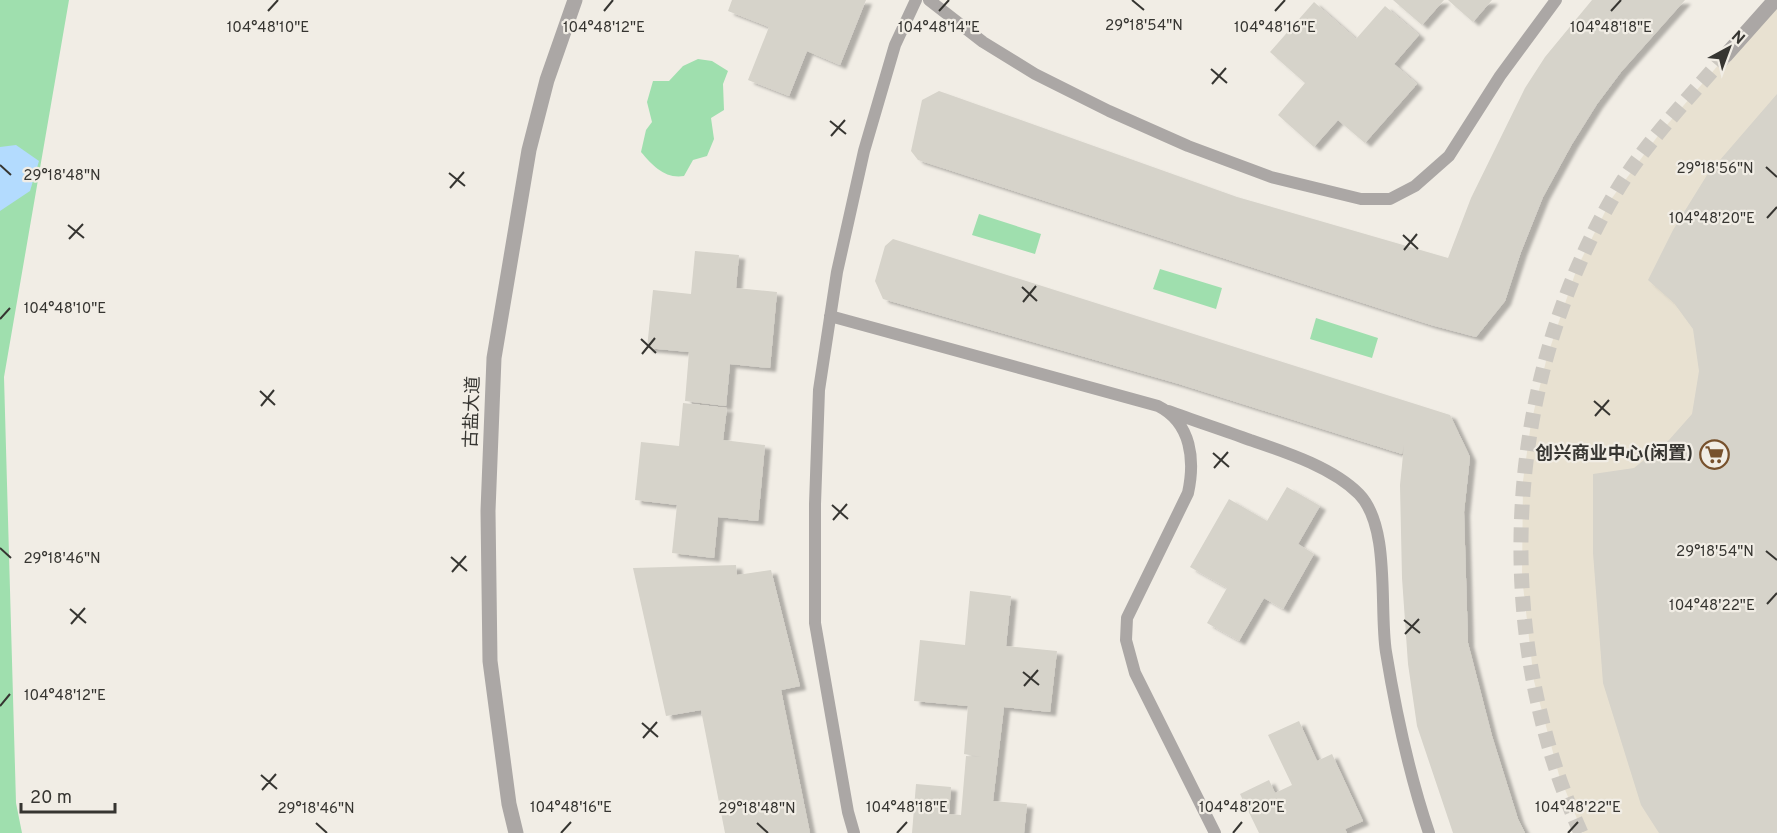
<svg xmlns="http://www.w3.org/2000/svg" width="1777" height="833" viewBox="0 0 1777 833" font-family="Overpass,'Noto Sans SC',sans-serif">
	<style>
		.built { fill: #e8e1d1 }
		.green { fill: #9fdfae }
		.water { fill: #b3dbfe }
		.building { fill: #d6d3ca; filter: url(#shadow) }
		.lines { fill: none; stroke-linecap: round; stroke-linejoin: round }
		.minor-tunnel { stroke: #ccc8c1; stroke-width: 15; stroke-dasharray: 15 8; stroke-linecap: butt }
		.service { stroke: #aba7a5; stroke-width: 12 }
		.minor { stroke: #aba7a5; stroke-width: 15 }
		.tertiary { stroke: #aba7a5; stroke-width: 15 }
		.ticks { fill: none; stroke: #363531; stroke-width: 2 }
		.labels { text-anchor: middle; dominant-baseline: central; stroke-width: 4.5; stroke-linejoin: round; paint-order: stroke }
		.street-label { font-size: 18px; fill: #363531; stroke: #f1ede5 }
		.poi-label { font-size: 18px; font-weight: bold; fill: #363531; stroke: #f1ede5; text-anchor: end }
		.ticks-label { font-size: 15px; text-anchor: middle; fill: #363531; stroke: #f1ede5; stroke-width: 4.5; stroke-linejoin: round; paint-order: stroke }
	</style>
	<defs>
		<filter id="shadow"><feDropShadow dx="6" dy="4" stdDeviation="1.5" flood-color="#0004"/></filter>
	</defs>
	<rect width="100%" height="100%" fill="#f1ede5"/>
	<path class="built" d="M1774,0H1777V833H1583L1559,775L1534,681L1522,577L1523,481L1531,423L1547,357L1577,268L1612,198L1660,133Z"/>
	<path class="green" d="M0,0H69L4,377L16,803L22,833H0Z
		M698,59L712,61L728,71L723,84L724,110L711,118L714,139L707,156L693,160L684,176C665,179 653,166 641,152L646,130L652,122L647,102L653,81H669L683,66Z
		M979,214L1041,234L1035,254L972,235Z
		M1160,269L1222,288L1216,309L1153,289Z
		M1316,318L1378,338L1372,358L1310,339Z"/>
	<path class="water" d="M16,145L39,161L30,191L0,211V147Z"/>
	<path class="building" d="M732,0H866L840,65L807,51L789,96L748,80L769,27L728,11Z
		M1393,0H1444L1422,25Z
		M1448,0H1492L1473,22Z
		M1592,0H1685L1621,72L1597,104L1572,144L1543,197L1521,252L1505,301L1476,337L1431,325L918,160L911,151L922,100L939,91L1237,197L1448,258L1471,198L1525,88L1545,57Z
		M1314,2L1356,39L1385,6L1419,35L1394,64L1417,84L1365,143L1338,120L1314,147L1278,115L1305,83L1270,52Z
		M1777,94V833H1659L1641,805L1603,683L1593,553V474L1634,468L1669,440L1692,414L1699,371L1693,329L1674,303L1648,280L1673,230L1707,175Z
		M893,239L1450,415L1470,457L1464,512L1468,643L1492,736L1518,819L1525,833H1453L1417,726L1408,664L1402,578L1400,485L1404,445L1402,454L1179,384L883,299L875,281L885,246Z
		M695,251L739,255L736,288L777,292L770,368L730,364L726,406L685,401L689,352L647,348L653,290L691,294Z
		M683,403L727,408L723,440L765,445L758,521L718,517L714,558L672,553L677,505L635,500L641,442L679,446Z
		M1287,487L1320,506L1298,544L1314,554L1283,609L1264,598L1239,641L1207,623L1227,588L1190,567L1229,499L1267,521Z
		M736,565L737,575L771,570L800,686L781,690L810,833H725L701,710L666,716L633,568Z
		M970,591L1011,596L1006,646L1057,651L1050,712L1004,707L993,801L1027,804L1024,833H912L916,784L951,787L949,814L961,815L966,756L981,757L964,754L968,706L914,701L920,640L965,645Z
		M1299,721L1317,761L1332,754L1363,821L1345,829L1347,833H1259L1240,794L1269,780L1275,793L1292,785L1268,735Z"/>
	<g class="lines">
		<path class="minor-tunnel" d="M1581,833C1490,632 1503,382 1616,192C1646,142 1688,99 1726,55"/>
		<path class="service" d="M929,0L983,42L1035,74L1109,111L1188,146L1271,177L1361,199H1390L1415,186L1449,156L1500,76L1556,0
			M830,316L1158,406C1192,423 1195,461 1188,493L1127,618L1126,640L1135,673L1215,833
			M1168,411C1195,421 1223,430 1250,440C1285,452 1332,467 1359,494C1391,527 1379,608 1386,652C1396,713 1409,774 1429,833
			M854,833L848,812L815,623V504L819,390L837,272L864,151L895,45L916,0"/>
		<path class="minor" d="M1726,55L1775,0"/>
		<path class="tertiary" d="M516,833L509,804L490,661L488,511L494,358L529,150L547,80L575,0"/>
	</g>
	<path class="ticks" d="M1132,0L1144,10M268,11L278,0M604,11L613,0M939,11L949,0M1275,11L1285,0M1611,11L1621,0M1211,69L1227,83M1212,84L1226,68M830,121L846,134M831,136L845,120M0,165L11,175M1766,167L1777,177M449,173L465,186M450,188L464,172M1767,218L1777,207M68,225L84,238M1403,235L1418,249M69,239L83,224M1404,250L1417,234M1022,287L1037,301M1023,302L1036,286M0,319L10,308M641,339L656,353M642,354L655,338M260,391L275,405M1594,401L1610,415M261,406L274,390M1595,416L1609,400M1213,453L1229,467M1214,468L1228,452M832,505L848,519M833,520L847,504M0,548L11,558M1766,551L1777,560M451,557L467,571M452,572L466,556M1767,604L1777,593M70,609L86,623M1404,620L1420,633M71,624L85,608M1405,634L1419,619M1023,672L1039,685M1024,686L1038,670M0,706L10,694M642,723L658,737M643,738L657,722M261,775L277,789M262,790L276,774M316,823L327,833M757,823L768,833M561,833L571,822M897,833L907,822M1233,833L1242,822M1568,833L1578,822"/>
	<defs>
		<symbol id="supermarket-ring" viewBox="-11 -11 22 22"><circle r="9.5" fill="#f1ede5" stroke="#77512d" stroke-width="1.5"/><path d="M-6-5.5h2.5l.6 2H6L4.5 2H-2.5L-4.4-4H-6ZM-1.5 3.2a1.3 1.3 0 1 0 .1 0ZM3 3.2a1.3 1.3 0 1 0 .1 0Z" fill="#77512d"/></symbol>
	</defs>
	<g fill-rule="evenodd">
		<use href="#supermarket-ring" x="1698" y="438" width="33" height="33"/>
	</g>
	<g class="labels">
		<g class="street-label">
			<text transform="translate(473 412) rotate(-88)">古盐大道</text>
		</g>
		<g class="poi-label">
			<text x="1693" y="454">创兴商业中心(闲置)</text>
		</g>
	</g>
	<g class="ticks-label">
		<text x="1144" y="30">29°18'54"N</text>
		<text x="268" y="32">104°48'10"E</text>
		<text x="604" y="32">104°48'12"E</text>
		<text x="939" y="32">104°48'14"E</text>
		<text x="1275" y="32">104°48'16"E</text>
		<text x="1611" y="32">104°48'18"E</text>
		<text x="1715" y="173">29°18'56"N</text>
		<text x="62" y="180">29°18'48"N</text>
		<text x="1712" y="223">104°48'20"E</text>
		<text x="65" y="313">104°48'10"E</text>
		<text x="1715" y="556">29°18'54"N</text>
		<text x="62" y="563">29°18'46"N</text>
		<text x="1712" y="610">104°48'22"E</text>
		<text x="65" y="700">104°48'12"E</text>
		<text x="571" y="812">104°48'16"E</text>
		<text x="907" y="812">104°48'18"E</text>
		<text x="1242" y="812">104°48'20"E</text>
		<text x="1578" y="812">104°48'22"E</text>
		<text x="316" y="813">29°18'46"N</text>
		<text x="757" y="813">29°18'48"N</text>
	</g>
	<g transform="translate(1729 48) rotate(41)" stroke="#f1ede5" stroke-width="4.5" paint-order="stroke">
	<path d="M0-4.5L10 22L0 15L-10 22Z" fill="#363531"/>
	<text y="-9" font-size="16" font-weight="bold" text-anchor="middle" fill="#363531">N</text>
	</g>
	<path d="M21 803v9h94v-9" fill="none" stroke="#363531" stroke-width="3"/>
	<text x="30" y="803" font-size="18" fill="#363531" stroke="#f1ede5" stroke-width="4.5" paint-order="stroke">20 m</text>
</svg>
